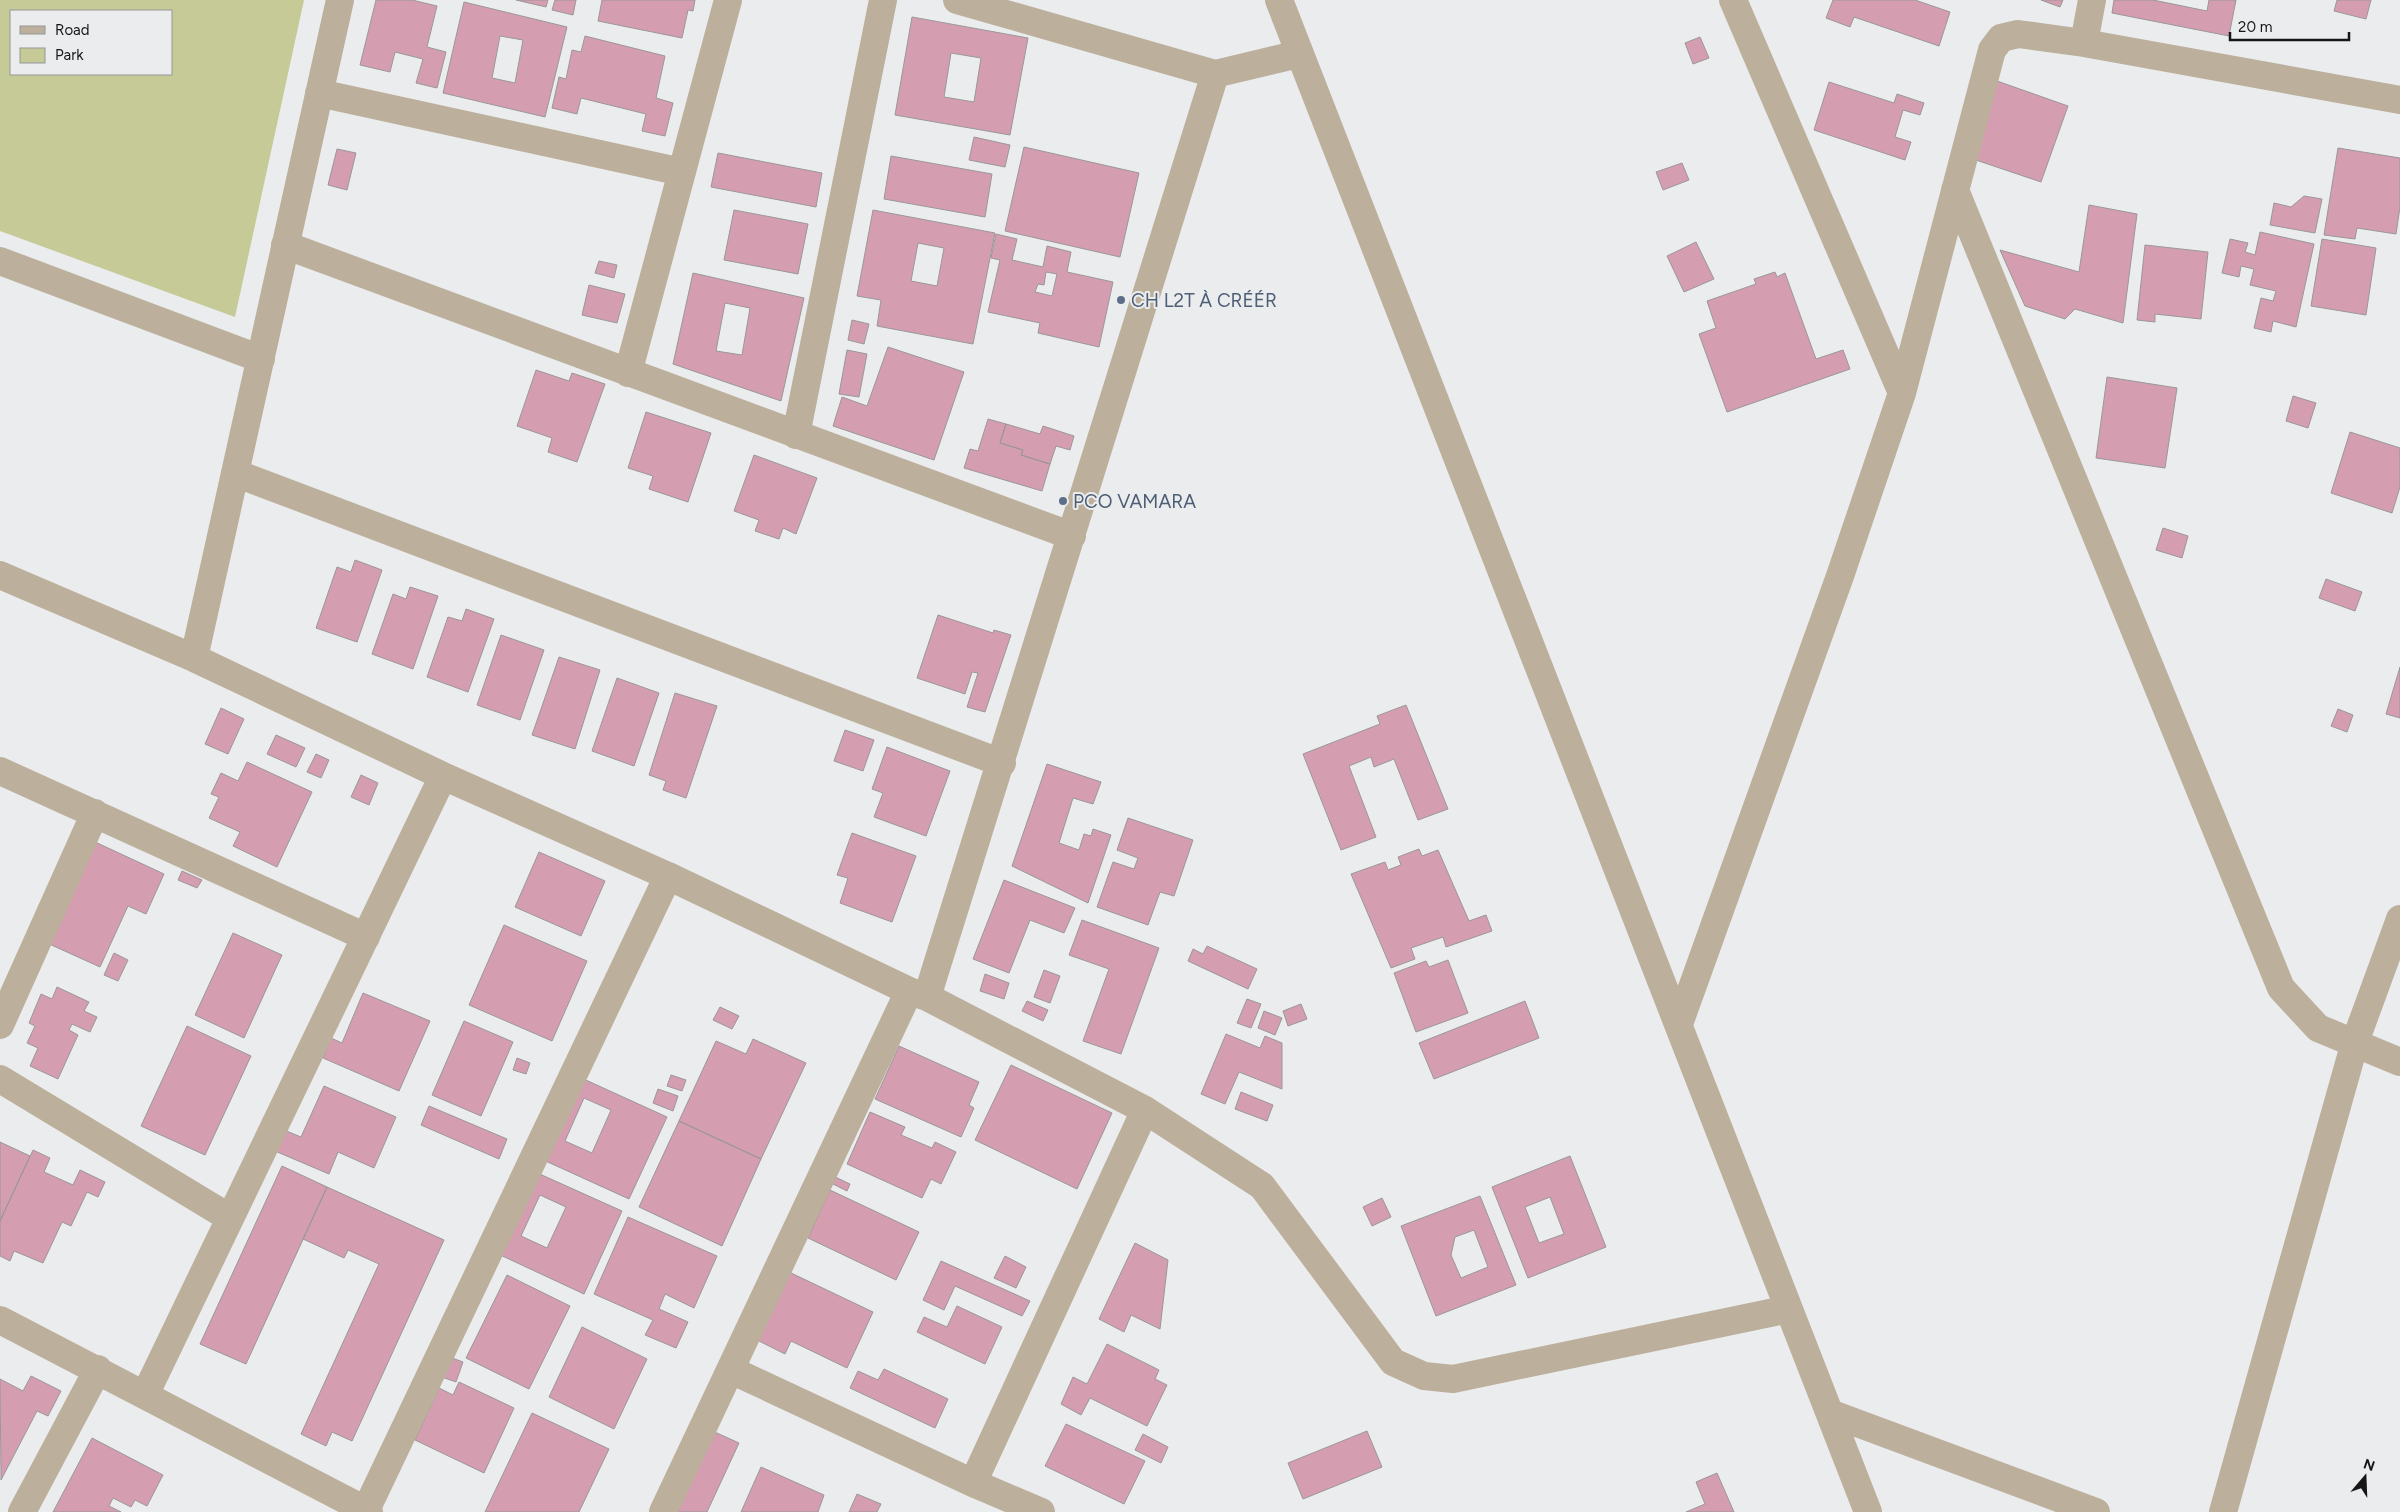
<svg xmlns="http://www.w3.org/2000/svg" width="2400" height="1512" viewBox="0 0 2400 1512" font-family="Figtree,sans-serif">
	<style>
		.green { fill: #c6ca97; fill-rule: evenodd }
		.building { fill: #d59db0; stroke: #9a9798; fill-rule: evenodd }
		.lines { fill: none; stroke-linecap: round; stroke-linejoin: round }
		.minor { stroke: #bcaf9b; stroke-width: 28 }
		.service-dot { fill: #5c6f8a; stroke: #eaecee; stroke-width: 2 }
		.labels { text-anchor: middle; dominant-baseline: central; stroke-width: 4; stroke-linejoin: round; paint-order: stroke }
		.service-label { font-size: 19px; fill: #4e5e75; stroke: #eaecee; text-anchor: start }
	</style>
	<rect width="100%" height="100%" fill="#eaecee"/>
	<path class="green" d="M0,0H304L235,317L0,231ZM11,11H171V74H11Z"/>
	<path class="building" d="M376,0H412L437,6L427,47L446,52L437,88L416,83L423,59L395,52L390,72L360,65Z
		M516,0H548L546,7Z
		M555,0H576L573,15L552,10Z
		M602,0H695L693,11L688,10L682,38L598,21Z
		M1833,0H1915L1950,12L1939,46L1854,17L1850,27L1826,18Z
		M2041,0H2063L2060,7Z
		M2114,0H2153L2207,11L2209,0H2236L2229,36L2112,13Z
		M2337,0H2371L2366,19L2334,11Z
		M464,2L567,27L545,117L443,93ZM500,36L523,40L515,83L492,78Z
		M912,17L1028,38L1010,135L895,115ZM951,53L981,58L974,102L944,97Z
		M585,36L665,56L656,98L673,103L665,136L642,131L646,114L581,98L577,114L552,108L559,77L566,79L572,50L581,52Z
		M1700,37L1709,58L1693,64L1685,43Z
		M1997,81L2068,106L2041,182L1970,158Z
		M1829,82L1894,103L1897,94L1924,103L1920,115L1903,110L1895,137L1911,142L1905,160L1814,130Z
		M974,137L1010,145L1005,167L969,160Z
		M1024,147L1139,173L1120,257L1005,231Z
		M2338,148L2400,158V207L2396,234L2357,228L2355,239L2324,235Z
		M337,149L356,153L347,190L328,185Z
		M718,153L822,173L816,207L711,187Z
		M891,156L992,174L985,217L884,199Z
		M1682,163L1689,180L1663,190L1656,172Z
		M2304,196L2322,199L2315,233L2270,225L2274,203L2291,207Z
		M2089,205L2137,214L2123,323L2075,309L2065,319L2025,306L2000,250L2079,272Z
		M734,210L808,224L798,274L724,260Z
		M873,210L995,233L973,344L877,326L881,300L857,296ZM918,243L944,248L937,286L911,281Z
		M2260,232L2314,244L2296,327L2273,321L2271,332L2254,328L2261,298L2273,301L2276,291L2250,285L2254,269L2241,266L2239,277L2222,273L2230,239L2248,243L2245,252L2255,255Z
		M996,234L1017,239L1012,260L1043,267L1047,246L1071,252L1067,272L1113,282L1099,347L1038,333L1040,323L988,312L1000,260L991,258ZM1046,272L1057,274L1052,296L1035,292L1038,284L1044,285Z
		M2322,239L2376,248L2366,315L2311,306Z
		M1696,242L1714,279L1684,292L1667,256Z
		M2145,245L2208,252L2201,319L2155,314V322L2137,320Z
		M599,261L617,265L614,278L595,273Z
		M1775,272L1777,277L1785,273L1816,359L1843,350L1850,369L1727,412L1699,334L1716,328L1707,301L1756,284L1754,279Z
		M693,273L804,298L781,401L673,364ZM725,303L750,308L742,355L716,351Z
		M589,285L625,294L617,323L582,315Z
		M852,320L869,324L864,344L848,340Z
		M888,347L964,372L934,460L833,426L842,397L867,406Z
		M847,350L867,354L859,397L839,394Z
		M536,370L569,381L572,373L605,384L577,462L548,452L552,438L517,426Z
		M2107,377L2177,388L2165,468L2096,458Z
		M2293,396L2316,403L2308,428L2286,421Z
		M646,412L711,433L688,502L649,489L653,476L628,468Z
		M988,419L1006,424L1000,443L1023,450L1021,455L1050,464L1042,491L964,468L970,449L978,451Z
		M1006,424L1040,434L1043,426L1074,436L1070,450L1056,446L1050,464L1021,455L1023,450L1000,443Z
		M2350,432L2400,448V487L2392,513L2331,493Z
		M754,455L817,478L796,534L783,528L779,539L755,531L759,520L734,511Z
		M2163,528L2188,536L2182,558L2156,550Z
		M355,560L382,570L357,642L316,628L337,567L351,572Z
		M2326,579L2362,592L2355,611L2319,598Z
		M410,587L438,596L413,669L372,654L393,594L406,599Z
		M466,609L494,619L468,692L427,677L448,617L462,621Z
		M938,615L993,633L994,630L1011,635L985,712L967,707L978,673L972,672L965,694L917,678Z
		M501,635L544,650L520,720L477,705Z
		M559,657L600,670L575,749L532,735Z
		M2400,667V718L2386,714Z
		M617,678L659,693L634,766L592,751Z
		M675,693L717,706L686,798L663,790L666,781L649,775Z
		M1406,705L1448,809L1418,820L1394,759L1374,767L1371,757L1349,766L1376,837L1341,850L1303,754L1380,724L1377,716Z
		M221,708L244,719L228,754L205,744Z
		M2338,709L2353,715L2347,732L2331,726Z
		M845,730L874,740L863,771L834,761Z
		M276,735L305,748L296,767L267,754Z
		M887,747L950,771L926,836L874,817L883,793L872,789Z
		M316,754L329,760L321,778L307,772Z
		M247,762L312,792L277,867L233,846L240,832L209,818L219,797L211,794L221,773L238,781Z
		M1047,764L1101,782L1093,804L1073,798L1059,843L1079,850L1084,834L1091,836L1093,829L1111,835L1088,903L1012,866Z
		M361,775L378,783L369,805L351,797Z
		M1128,818L1193,840L1174,896L1160,892L1148,925L1097,907L1113,862L1134,869L1138,858L1117,850Z
		M852,833L916,856L892,922L840,903L848,878L837,875Z
		M93,841L164,874L146,914L128,906L100,967L47,943Z
		M1419,849L1422,856L1438,850L1469,921L1486,915L1492,931L1446,947L1443,937L1411,948L1415,959L1391,968L1351,874L1385,862L1388,870L1401,865L1398,857Z
		M539,852L605,881L581,936L515,907Z
		M182,871L202,880L197,888L178,880Z
		M1004,880L1075,908L1064,933L1030,920L1009,973L973,959Z
		M1082,920L1159,948L1121,1054L1083,1041L1109,969L1069,955Z
		M504,925L587,961L552,1041L469,1005Z
		M233,933L282,955L244,1038L195,1015Z
		M1207,946L1257,969L1248,989L1188,961L1193,949L1203,954Z
		M114,953L128,960L118,981L104,975Z
		M1448,960L1468,1013L1416,1032L1394,973L1426,961L1429,967Z
		M1044,970L1060,976L1050,1003L1034,997Z
		M985,974L1009,983L1004,999L980,991Z
		M57,987L89,1002L84,1011L97,1017L90,1032L72,1024L69,1030L78,1035L58,1079L30,1066L38,1048L27,1043L35,1026L29,1023L41,994L52,999Z
		M363,993L430,1021L399,1091L323,1058L331,1038L342,1043Z
		M1247,999L1261,1004L1251,1028L1237,1023Z
		M1027,1001L1048,1010L1043,1021L1022,1011Z
		M1525,1001L1539,1038L1434,1079L1419,1043Z
		M1301,1004L1307,1019L1288,1026L1283,1011Z
		M720,1007L739,1016L732,1029L713,1020Z
		M1264,1011L1282,1018L1275,1035L1258,1028Z
		M464,1021L513,1042L481,1116L432,1095Z
		M187,1026L251,1056L205,1155L141,1126Z
		M1226,1034L1260,1048L1265,1036L1282,1043V1089L1239,1072L1225,1104L1201,1094Z
		M753,1039L806,1063L761,1159L679,1121L716,1041L746,1054Z
		M899,1046L979,1082L969,1105L974,1108L961,1137L875,1099Z
		M517,1058L530,1063L526,1074L513,1070Z
		M1011,1065L1112,1113L1077,1189L975,1140Z
		M671,1075L686,1080L682,1091L667,1086Z
		M577,1076L667,1117L629,1199L539,1158ZM584,1098L611,1110L592,1153L565,1141Z
		M324,1086L396,1117L374,1168L338,1152L329,1174L275,1151L284,1130L301,1137Z
		M658,1089L678,1096L673,1111L653,1103Z
		M1241,1092L1273,1105L1267,1121L1235,1109Z
		M429,1106L507,1139L499,1159L421,1125Z
		M870,1112L905,1127L901,1135L932,1148L935,1142L956,1152L941,1184L931,1179L922,1198L847,1164Z
		M679,1121L761,1159L722,1246L639,1207Z
		M0,1142L30,1156L0,1221Z
		M33,1150L50,1158L44,1172L73,1185L80,1170L105,1182L98,1197L87,1192L71,1226L62,1222L43,1263L14,1251L10,1261L0,1256V1221Z
		M1570,1156L1606,1247L1528,1278L1492,1187ZM1550,1197L1564,1234L1539,1243L1525,1207Z
		M282,1166L327,1187L246,1364L200,1344Z
		M533,1171L622,1211L584,1294L496,1253ZM540,1195L566,1207L547,1248L521,1236Z
		M831,1175L850,1184L847,1191L827,1181Z
		M327,1187L444,1240L352,1441L332,1432L326,1446L301,1434L379,1264L348,1250L344,1258L303,1239Z
		M830,1190L919,1232L896,1280L808,1238Z
		M1480,1196L1516,1285L1436,1316L1401,1226ZM1474,1230L1488,1267L1461,1278L1451,1255L1455,1237Z
		M1382,1198L1391,1217L1372,1226L1363,1207Z
		M628,1217L717,1256L694,1308L665,1294L659,1309L688,1322L676,1348L645,1335L653,1320L594,1294Z
		M1135,1243L1168,1260L1160,1329L1131,1315L1124,1332L1099,1319Z
		M1005,1256L1026,1267L1016,1288L994,1278Z
		M941,1261L1030,1301L1022,1316L955,1286L944,1310L923,1300Z
		M789,1272L873,1312L847,1368L791,1341L785,1354L757,1340Z
		M507,1275L570,1306L529,1389L466,1358Z
		M957,1306L1002,1327L985,1364L917,1332L924,1317L947,1327Z
		M582,1327L647,1359L614,1429L549,1397Z
		M1107,1344L1159,1370L1155,1379L1167,1385L1147,1426L1090,1398L1081,1415L1061,1404L1073,1377L1087,1384Z
		M444,1355L463,1362L456,1382L436,1375Z
		M884,1369L948,1399L935,1428L850,1388L858,1371L878,1380Z
		M31,1376L61,1391L48,1416L37,1411L1,1480L0,1379L23,1391Z
		M459,1382L514,1408L484,1473L415,1440L439,1388L453,1395Z
		M532,1413L609,1449L579,1512H485Z
		M1066,1424L1145,1461L1124,1504L1045,1466Z
		M708,1429L739,1443L707,1512H669Z
		M1367,1431L1382,1467L1303,1499L1288,1463Z
		M1143,1434L1168,1447L1161,1463L1135,1450Z
		M92,1438L163,1475L147,1506L135,1500L131,1507L113,1498L109,1506L121,1512H53Z
		M761,1467L824,1495L818,1512H741Z
		M1717,1473L1734,1512H1686L1705,1504L1696,1482Z
		M857,1494L881,1504L877,1512H849Z"/>
	<g class="lines">
		<path class="minor" d="M957,0L1215,74L1299,54
			M1279,0L1868,1512
			M1733,0L1902,393
			M2084,43L2092,0
			M319,93L682,172
			M1955,190L2281,988L2318,1028L2400,1062
			M285,245L1072,536
			M0,261L261,359
			M628,373L728,0
			M796,435L883,0
			M235,473L1002,763
			M0,575L194,658L443,776L668,876L909,991L927,997L1145,1110L1262,1186L1393,1362L1424,1376L1453,1379L1789,1309
			M194,658L340,0
			M0,771L366,937
			M927,997L1215,74
			M1679,1024L1840,576L1902,393L1992,50L2001,38L2018,34L2084,43L2400,100
			M0,1025L95,813
			M0,1079L230,1218
			M0,1320L369,1512
			M731,1370L973,1483L1041,1512
			M145,1395L443,776
			M1830,1413L2096,1512
			M973,1483L1145,1110
			M366,1510L668,876
			M22,1512L98,1369
			M663,1512L909,991
			M2223,1512L2355,1042L2400,919"/>
	</g>
	<g class="service-dot">
		<circle cx="1121" cy="300" r="5"/>
		<circle cx="1063" cy="501" r="5"/>
	</g>
	<g class="labels">
		<g class="service-label">
			<text x="1131" y="300">CH L2T À CRÉÉR</text>
			<text x="1073" y="501">PCO VAMARA</text>
		</g>
	</g>
	<rect x="10" y="10" width="162" height="65" fill="#eaecee" stroke="#959698"/>
	<rect x="20" y="26" width="25" height="8" fill="#bcaf9b" stroke="#959698"/>
	<text x="55" y="35" font-size="15" fill="#161617">Road</text>
	<rect x="20" y="48" width="25" height="15" fill="#c6ca97" stroke="#959698"/>
	<text x="55" y="60" font-size="15" fill="#161617">Park</text>
	<g transform="translate(2365 1477) rotate(19)" stroke="#eaecee" stroke-width="4" paint-order="stroke">
	<path d="M0-4L9 19L0 12L-9 19Z" fill="#161617"/>
	<text y="-8" font-size="14" font-weight="bold" text-anchor="middle" fill="#161617">N</text>
	</g>
	<path d="M2230 32v8h119v-8" fill="none" stroke="#161617" stroke-width="2.5"/>
	<text x="2238" y="32" font-size="15" fill="#161617" stroke="#eaecee" stroke-width="4" paint-order="stroke">20 m</text>
</svg>
